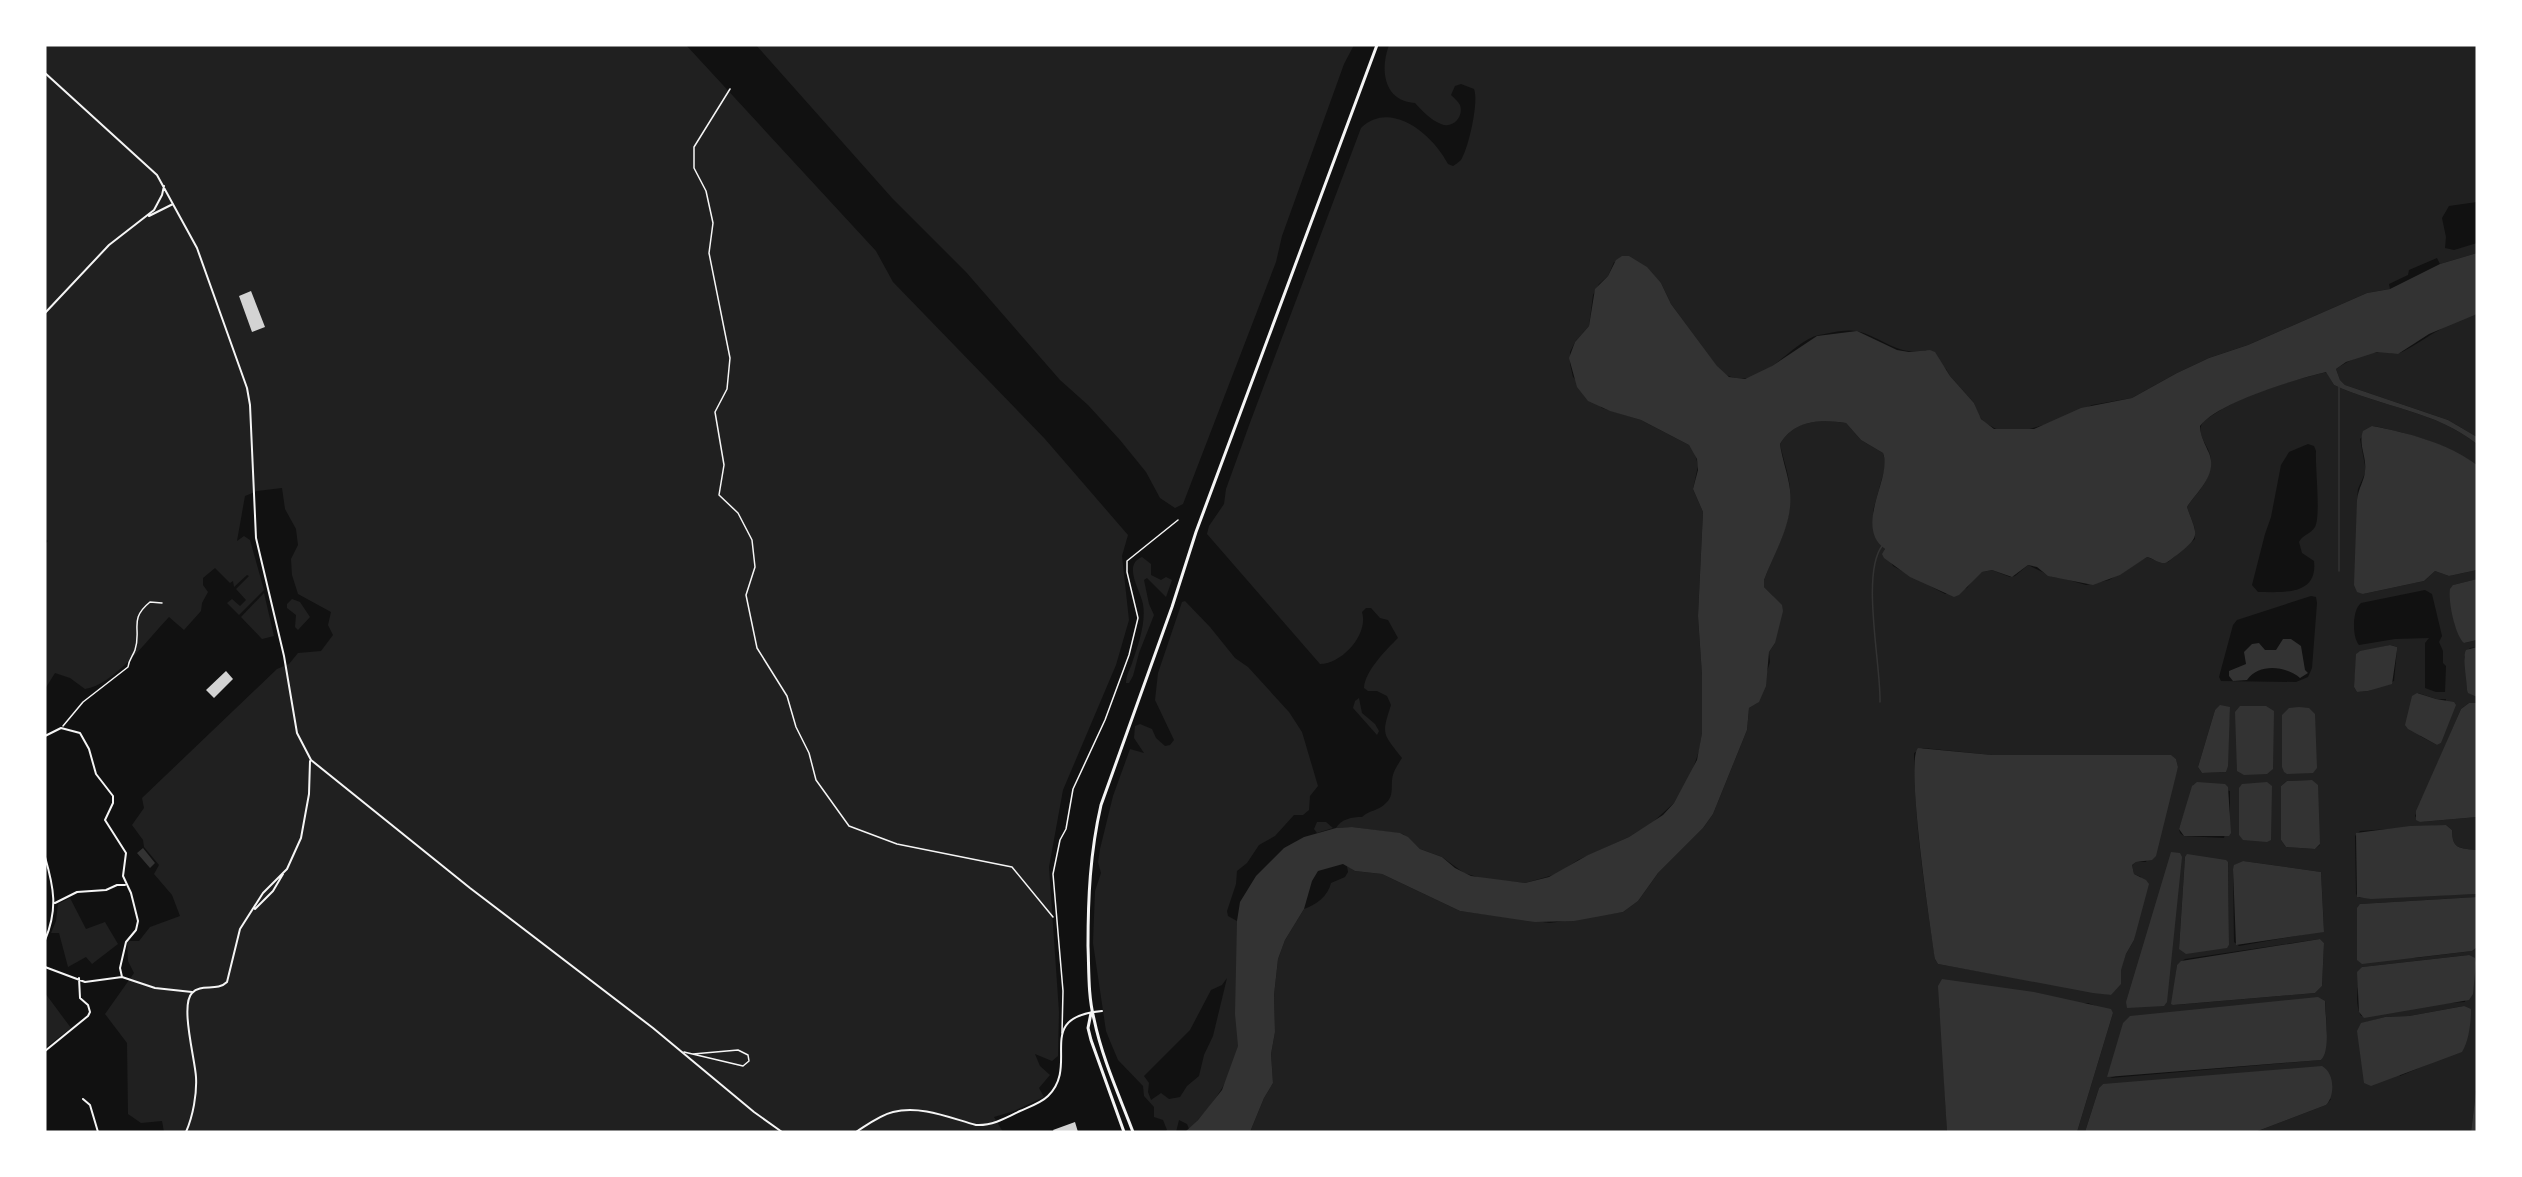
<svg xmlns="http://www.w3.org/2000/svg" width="2522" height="1177" viewBox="0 0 2522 1177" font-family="'Nunito Sans',sans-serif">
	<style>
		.green { fill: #202020; fill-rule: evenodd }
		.water { fill: #333 }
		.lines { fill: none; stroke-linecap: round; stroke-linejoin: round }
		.stream { stroke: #333; stroke-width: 1.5 }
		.building { fill: #d3d3d3 }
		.path { stroke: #f5f5f5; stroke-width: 1.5 }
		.service { stroke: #f5f5f5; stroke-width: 1.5 }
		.minor { stroke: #f5f5f5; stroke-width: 2 }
		.tertiary { stroke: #f5f5f5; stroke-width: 3 }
	</style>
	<rect width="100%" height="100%" fill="#111"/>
	<path class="green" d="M45,45H686L876,251L893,282L1045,439L1128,535L1122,556L1129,620L1116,665L1063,790L1049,867L1059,1012L1058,1056L1052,1061L1035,1054L1040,1066L1050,1075L1039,1088L1044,1097L1014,1111L994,1117L1003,1132H164L162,1121L141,1123L128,1114L127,1043L105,1014L134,973L128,961L127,941H139L150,927L180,916L172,895L154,874L159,865L144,847L143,840L132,825L144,808L142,798L277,669L289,664L298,653L321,651L333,635L328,625L331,612L298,594L292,575L291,559L298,545L296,529L285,509L282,488L257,491L245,496L237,541L244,536L250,540L264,590L239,615L227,603L232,599L240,606L246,600L236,589L249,576L247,575L234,587L233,581L230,583L215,568L203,578V585L208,592L202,603L201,611L184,630L169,617C148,639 114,685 85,689L70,678L55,673L45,689V544L48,541L45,539Z
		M756,45H1354L1344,64L1282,236L1276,262L1183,504L1175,508L1160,498L1146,472L1120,440L1088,405L1060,380L966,272L892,198Z
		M1389,45H2477V202L2449,206L2442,218L2446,237L2445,248L2454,250L2477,243V253L2440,264L2437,258L2409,270L2408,275L2389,284L2390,289L2367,293L2248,345L2209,358L2177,373L2132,398L2092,405L2055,422L2026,430H1998L1985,423L1979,416L1974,403L1950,376L1946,369L1926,350C1897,357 1881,336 1856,331C1845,329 1829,333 1819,335C1788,342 1760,397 1721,372L1671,304L1661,283L1614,262L1608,276L1599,284L1593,295L1589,326L1575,342L1570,352V364L1573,377L1602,408L1641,420L1689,445L1695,453L1698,466L1693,489L1703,512L1698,616L1702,675V733L1699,751L1692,772L1674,803L1653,822L1629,837L1578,860L1557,874L1525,883L1484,879L1464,873L1442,857L1420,849L1403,834L1352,827L1336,828C1341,819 1352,817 1362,817C1369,810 1379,811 1386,803C1395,795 1390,785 1393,775C1394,770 1399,763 1402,758C1383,733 1381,736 1391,705L1387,696L1377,691H1368L1364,688C1365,671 1386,650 1398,638L1388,620L1380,618L1371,608H1366L1362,612C1369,634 1342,664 1320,664L1207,534L1209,526L1224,504L1226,489L1251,420L1361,128C1391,99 1433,135 1448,164L1453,166C1455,165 1460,161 1461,160C1469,147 1479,101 1474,89L1461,84L1455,86L1451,95C1454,98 1458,101 1460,105C1464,117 1453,129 1441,124C1431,120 1422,111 1415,103C1383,101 1380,69 1389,45Z
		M2477,314V437L2448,420L2345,385L2340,380L2336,369C2348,361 2364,353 2379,352C2387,351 2393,356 2402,352C2427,339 2449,320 2477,314Z
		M2327,372L2334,385C2381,407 2436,411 2477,444V465C2446,444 2409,433 2373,426L2360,439L2366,471L2358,489L2357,500L2363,594L2424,581L2435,571L2449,576L2477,570V579L2453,585L2455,625L2464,643L2477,640V647L2470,648L2464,657L2467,667V690L2477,697V703H2469L2461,709L2415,816L2420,822L2477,817V850C2460,848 2452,850 2452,830L2446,825L2360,831L2355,836L2356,894L2359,898L2477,894V897L2360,904L2415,958L2472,951L2476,948L2477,929V1083L2471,1132H2255L2326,1105L2331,1099L2103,1084L2099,1088L2085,1132H2077L2113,1013L2088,1003L1939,1008L1941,1019L1947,1132H1250L1264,1098L1273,1083L1271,1054L1275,1032L1274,995L1278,959L1285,940L1304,909C1316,905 1328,896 1331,883L1345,877L1348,872L1347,866L1355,871L1382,874L1460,911L1550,923L1623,912L1638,901L1658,873L1703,828L1713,814L1747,730L1749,708L1757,703L1770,662L1769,652L1775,643L1773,596L1764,587V580C1775,551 1793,522 1790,490C1789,474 1783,459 1780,444C1794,420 1820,419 1846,423L1861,440L1883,453L1886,464L1873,511L1877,539L1884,548L1893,566L1945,594L1967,588L1977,574L1982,572L1992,570L2010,577L2015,576L2028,565L2053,577L2062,578L2086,585L2109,580L2147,557L2162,563L2168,562L2195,539V529L2187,507C2197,492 2210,482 2211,462C2212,448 2194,435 2203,422C2234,397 2288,381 2327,372ZM2308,444L2314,446L2316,451C2315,467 2321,516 2315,527C2311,534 2302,535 2299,542L2302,553L2314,561C2318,596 2282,592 2258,592L2252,585L2265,534L2271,517L2281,465L2289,452ZM2425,590L2432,594L2442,636L2439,642L2443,651V663L2446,666L2445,692H2436L2425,688V643L2429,638L2395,639L2359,645C2352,637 2352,610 2361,603ZM2311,596L2316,597L2317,603L2312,668L2308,677L2296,682L2221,681L2219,677L2233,625L2237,620ZM2390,645L2397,647V650L2394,681L2368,691L2357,692L2354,687L2357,653ZM2418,693L2436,699H2446L2441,743L2437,745L2420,736ZM2230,707L2226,772L2202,773L2198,767L2215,710ZM1923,748L1992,755H2170L2176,759L2178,767L2146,862H2136L2132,865L2134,874L2141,877L2134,940L2126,954L2111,995L1938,964L1935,959C1925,890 1914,822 1914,753ZM2312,780L2320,845L2315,849L2286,847L2281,840V786L2287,781ZM2194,784L2230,791V811L2224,838L2184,836L2180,833L2179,829ZM2185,857L2228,862L2229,945L2226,948L2179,949ZM2243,861L2321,872L2324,931L2239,946L2234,942L2233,869L2235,865ZM2320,939L2324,943L2322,986L2315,993L2174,1005L2172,1004L2177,965L2185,959ZM2469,955L2465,1002C2431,1003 2396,1013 2361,1016C2353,1000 2359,983 2362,967ZM2325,1001L2327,1031L2321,1060L2110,1078ZM2464,1006L2431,1063L2400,1076L2367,1022L2385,1017L2409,1016Z
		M1142,557L1151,564V575L1161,580L1166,577L1172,580L1166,597L1147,578L1144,580L1149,604L1154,615L1139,653L1133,676L1129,683H1126C1126,674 1131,668 1133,660C1139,643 1146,622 1143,604C1141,591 1122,565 1142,557Z
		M264,593L274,636L262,639L241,617Z
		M292,599L300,602L310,617L298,630L295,627L296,615L287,608V604Z
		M1185,601L1210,627L1235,658L1248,667L1289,712L1302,732L1318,786L1310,796L1309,810L1303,815H1294L1275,836L1259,845L1247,863L1237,871L1236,884L1227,911L1228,916L1237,921C1238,951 1237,980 1236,1010C1235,1022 1240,1035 1238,1047C1233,1078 1211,1108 1189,1129L1187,1124L1179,1120L1176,1132H1165L1167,1130L1163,1120L1154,1117V1107L1144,1096L1143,1086L1118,1060L1110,1041L1106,1031L1093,943L1095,891L1101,873L1098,862L1100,849L1113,796L1130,749L1144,753L1134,738L1135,726L1140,724L1152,729L1156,738L1165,746L1170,745L1174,740L1155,700L1158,673L1182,602ZM1227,978L1213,1036L1204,1055L1199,1076L1187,1086L1180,1097L1169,1099L1161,1093L1151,1100L1148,1092L1149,1083L1144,1076L1190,1030L1211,990L1222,985Z
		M1359,698L1362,713L1375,724L1379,731L1377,735L1353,708L1355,701Z
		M1317,822H1326L1333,828L1317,833L1314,829Z
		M70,898L86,929L105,922L118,944L92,964L86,957L68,967L59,933H51L56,921L58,904Z
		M45,993L71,1028L45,1048Z"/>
	<path class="water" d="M2477,253V314L2429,334L2398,354L2377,352L2346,362L2336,369L2340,380L2345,385L2448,420L2477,437V444C2436,411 2381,407 2334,385L2326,372C2297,379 2218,402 2200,426C2200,435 2205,444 2209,453C2218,475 2197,491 2187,507C2197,536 2202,535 2177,555C2173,557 2169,562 2165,563C2160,564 2152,558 2147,557L2120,575L2093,585L2048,576L2037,567L2028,565L2012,577L1992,570L1982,572L1959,595L1954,597L1910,577L1884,558L1882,554L1885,549C1853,526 1893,477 1883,453L1861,440L1846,423C1821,419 1794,420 1780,444C1782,459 1788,474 1790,490C1794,522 1775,551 1764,580V587L1782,605L1783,611L1775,643L1769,652L1766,686L1759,702L1749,708L1747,730L1713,814L1703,828L1658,873L1638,901L1623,912L1574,921L1535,922L1460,911L1382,874L1355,871L1343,864L1318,871L1312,881L1304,909L1285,940L1278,959L1274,995L1275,1032L1271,1054L1273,1083L1264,1098L1250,1132H1185L1198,1120L1222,1090L1238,1046L1235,1014L1237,921L1240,902L1256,876L1284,848L1304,837L1336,828L1352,827L1400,833L1408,837L1420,849L1442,857L1455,868L1471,876L1525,883L1549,877L1588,855L1629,837L1663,815L1674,803L1697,760L1702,733V675L1698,616L1703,512L1693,489L1698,470L1697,459L1689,445L1641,420L1610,411L1588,401L1577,387L1569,358L1575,342L1589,326L1595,289L1608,276L1616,260L1622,256H1629L1647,267L1661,283L1671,304L1717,366L1729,377L1745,379L1772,366L1817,336L1857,331L1897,350L1909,352L1930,350L1935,352L1950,376L1974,403L1981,419L1994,429H2034L2081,408L2132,398L2177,373L2209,358L2248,345L2367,293L2390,289L2440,264Z
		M2372,426C2409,433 2447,443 2477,465V570L2449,576L2435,571L2424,581L2363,594L2357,592L2354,585L2357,500C2358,489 2365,479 2365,471C2367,457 2358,445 2363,431Z
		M2477,579V640L2464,643C2455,635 2448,601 2450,589L2453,585Z
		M2283,639H2291L2301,646L2305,670L2308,673L2300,678C2286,666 2259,663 2247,680L2233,681L2229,676V671L2246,664L2244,652L2252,644L2259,643L2265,650H2276Z
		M2390,645L2397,647V650L2392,684L2368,691L2357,692L2354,687L2356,654L2360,651Z
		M2477,647V697L2468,693L2467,690C2467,680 2462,657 2466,650Z
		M2417,693L2436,699L2454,702L2456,705L2441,743L2437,745L2408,729L2405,725L2412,696Z
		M2469,703H2477V817L2420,822L2416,820V811L2461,709Z
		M2220,705L2230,707L2228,766L2226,772L2202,773L2198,767L2215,710Z
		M2240,706H2266L2274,711L2273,769L2267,774L2244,775L2237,771L2235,712Z
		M2299,707L2309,708L2315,714L2317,768L2313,773L2287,774L2284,772L2282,767V715L2289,708Z
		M1918,748L1992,755H2171L2176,759L2178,767L2156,856L2152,860L2136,862L2132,865L2134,874L2146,880L2149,884L2134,940L2126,954L2121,970V984L2111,995L2093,993L1938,964L1935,959C1931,931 1905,761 1918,748Z
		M2312,780L2318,785L2320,844L2315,849L2286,847L2281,840V786L2287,781Z
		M2197,782L2225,784L2228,787L2231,833L2229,836H2184L2179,829L2192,786Z
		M2267,782L2272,786L2271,840L2267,842L2243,840L2239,835V788L2242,784Z
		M2446,825L2452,830C2452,850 2460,848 2477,850V894L2371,899L2357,897L2356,833L2410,826Z
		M143,848L155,863L150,868L137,853Z
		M2171,852L2180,853L2182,857L2167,1002L2164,1006L2127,1008L2126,1002Z
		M2187,854L2226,860L2228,862L2229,945L2227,948L2186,954L2179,949L2185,857Z
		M2243,861L2321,872L2324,932L2236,945L2233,869L2234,865Z
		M2477,897L2476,948L2472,951L2362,964L2357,960V908L2360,904Z
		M2320,939L2324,943L2322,986L2315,993L2173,1005L2171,1004L2177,965L2181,961Z
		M2469,955L2475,958L2476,963L2473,994L2469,1000L2364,1018L2359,1012L2357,972L2362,967Z
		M1942,979L2034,992L2111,1009L2113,1013L2077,1132H1947L1938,986Z
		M2318,997L2325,1001C2325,1015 2331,1051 2321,1060L2107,1077L2123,1023L2130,1016Z
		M2464,1006L2471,1009C2471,1022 2469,1041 2462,1052L2371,1086L2364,1083L2357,1031L2361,1023L2385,1017L2409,1016Z
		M2322,1066C2335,1073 2335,1096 2326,1105L2255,1132H2085L2099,1088L2103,1084Z
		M2477,1083V1132H2471Z"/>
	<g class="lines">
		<path class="stream" d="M2339,386V571
			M1880,702C1881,665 1861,574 1882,546"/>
	</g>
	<path class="building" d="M251,291L265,327L252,332L239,296Z
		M226,671L233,679L214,698L206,690Z
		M1075,1122L1078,1132H1054L1053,1130Z"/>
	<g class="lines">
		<path class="path" d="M730,89L694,147V168L706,191L713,223L709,253L730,358L727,389L715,412L724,465L719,495L738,513L752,540L755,567L746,595L757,648L787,696L796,727L809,753L816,780L849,826L897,844L1012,867L1053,917
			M63,726L83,702L128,667C129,659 133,656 135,650C142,629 128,620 150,602L162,603"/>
		<path class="service" d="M1062,1033L1063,991L1053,874L1060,840L1066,829L1073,789L1105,720L1129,655L1138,618L1127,572V561L1178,520
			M684,1052L743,1066L749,1061L748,1055L738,1050L693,1054"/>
		<path class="minor" d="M45,73L157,175L197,248L247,388L250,405L256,538L284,656L297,733L311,760L470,888L653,1028L754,1112L782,1132
			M149,216L173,204
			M45,313L109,245L154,210L162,195L164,186
			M45,736L61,728L80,733L89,749L96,774L113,796V803L105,820L126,853L123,876L131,893L138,921L136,930L126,942L120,968L122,977
			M45,857C54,888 58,909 45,940
			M55,903L77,892L106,890L117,885H125
			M255,909L273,891L283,874
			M45,967L85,982L122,977L155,988L192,992
			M45,1051L88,1016L90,1012L88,1005L80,998L79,978
			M83,1099L90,1105L98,1132
			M186,1132C193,1116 197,1094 196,1077C195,1059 180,1005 192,993C201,983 217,992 227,982L240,929L263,893L287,869L301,838L309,794L310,761
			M856,1132C867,1125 880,1115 893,1112C921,1105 950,1118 976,1125C992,1126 1006,1118 1020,1111C1029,1107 1041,1103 1048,1096C1081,1064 1032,1017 1102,1011"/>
		<path class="tertiary" d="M1091,1013L1088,1028L1091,1040L1124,1132
			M1133,1132C1119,1095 1102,1058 1094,1019C1088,996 1089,970 1088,946C1088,898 1090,853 1101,805L1172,607L1196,532L1377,45"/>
	</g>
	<rect width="2522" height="1177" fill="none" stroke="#ffffff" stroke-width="93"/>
</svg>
